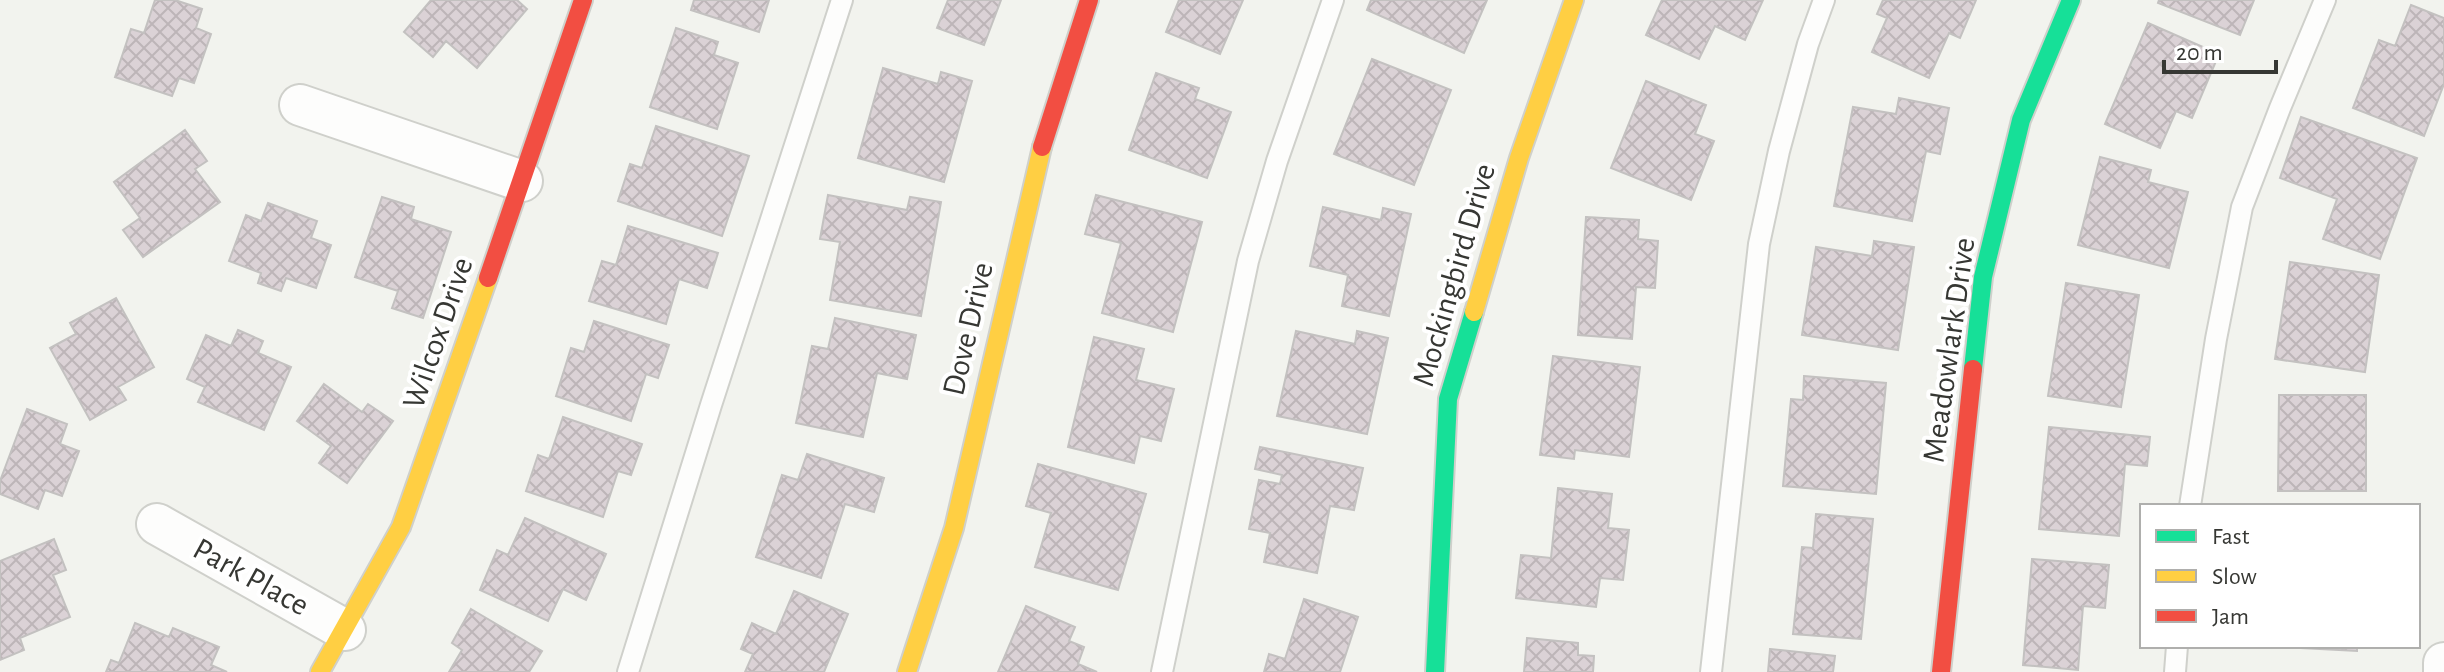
<svg xmlns="http://www.w3.org/2000/svg" width="2444" height="672" viewBox="0 0 2444 672" font-family="'Alegreya Sans',sans-serif">
	<style>
		.building { fill: url(#building-cross-hatch); stroke: #c3c1c0; stroke-width: 2 }
		.lines { fill: none; stroke-linecap: round; stroke-linejoin: round }
		.lane-casing { stroke: #cfd0cb; stroke-width: 24 }
		.street-casing { stroke: #cfd0cb; stroke-width: 44 }
		.fast-casing { stroke: #cfd0cb; stroke-width: 22 }
		.slow-casing { stroke: #cfd0cb; stroke-width: 22 }
		.jam-casing { stroke: #cfd0cb; stroke-width: 22 }
		.lane { stroke: #fdfdfc; stroke-width: 20 }
		.street { stroke: #fdfdfc; stroke-width: 40 }
		.fast { stroke: #16e098; stroke-width: 18 }
		.slow { stroke: #ffcf43; stroke-width: 18 }
		.jam { stroke: #f24e42; stroke-width: 18 }
		.labels { text-anchor: middle; dominant-baseline: central; stroke-width: 8; stroke-linejoin: round; paint-order: stroke }
		.street-label { font-size: 32px; fill: #363733; stroke: #fff }
	</style>
	<defs>
		<pattern id="building-cross-hatch" width="8" height="8" patternUnits="userSpaceOnUse" patternTransform="scale(2)"><rect width="8" height="8" fill="#dbd2d6"/><path d="M0 0l8 8M0 8l8-8" fill="none" stroke="#bdb5b8"/></pattern>
	</defs>
	<rect width="100%" height="100%" fill="#f2f3ee"/>
	<path class="building" d="M155,0H175L202,9L196,28L211,34L194,83L179,78L172,96L115,77L131,29L144,33Z
		M431,0H517L527,9L477,68L446,41L433,57L404,32Z
		M694,0H769L759,32L691,10Z
		M948,0H1001L984,45L937,28Z
		M1179,0H1243L1220,54L1166,32Z
		M1371,0H1487L1464,53L1367,10Z
		M1662,0H1763L1745,40L1715,26L1699,59L1646,35Z
		M1883,0H1976L1960,38L1949,33L1929,78L1872,52L1887,18L1877,14Z
		M2159,0H2254L2240,35L2158,3Z
		M2411,5L2444,18V84L2424,136L2353,108L2379,40L2395,46Z
		M2148,23L2219,54L2192,118L2176,111L2160,148L2105,124Z
		M676,28L718,42L714,55L738,63L717,129L650,107Z
		M1372,59L1451,90L1414,185L1334,154Z
		M883,68L938,84L941,72L972,81L944,182L858,158Z
		M1156,73L1199,88L1195,99L1231,112L1207,178L1129,150Z
		M1646,81L1706,105L1695,134L1714,141L1691,200L1611,168Z
		M1899,98L1949,108L1940,154L1926,151L1912,221L1834,206L1853,107L1896,114Z
		M2301,117L2417,158L2380,259L2323,239L2337,199L2280,178Z
		M656,126L749,156L722,236L618,201L630,164L642,168Z
		M185,130L207,161L195,169L220,202L143,257L123,230L140,218L114,182Z
		M2100,157L2151,170L2148,182L2188,192L2169,268L2078,245Z
		M828,195L907,210L910,197L941,202L921,316L830,300L840,242L820,239Z
		M1096,195L1202,222L1173,332L1102,313L1121,243L1085,234Z
		M382,197L414,207L411,219L451,232L423,318L392,308L398,291L355,277Z
		M268,203L317,221L311,238L331,245L316,288L286,278L281,291L258,283L261,273L229,261L246,215L261,221Z
		M1323,207L1381,220L1383,208L1411,214L1389,316L1342,306L1348,275L1310,266Z
		M1586,217L1639,220L1638,239L1658,241L1655,288L1636,287L1632,339L1578,335Z
		M628,226L718,253L707,288L679,279L666,324L589,301L602,261L616,265Z
		M1874,241L1914,247L1898,350L1802,335L1816,247L1872,256Z
		M2290,262L2379,275L2365,372L2275,359Z
		M2066,283L2139,295L2121,407L2048,396Z
		M116,298L154,367L118,387L126,400L90,420L50,348L76,334L70,323Z
		M835,318L916,335L907,379L877,373L863,437L796,423L812,346L828,349Z
		M594,321L669,345L658,378L646,374L631,421L556,396L571,348L584,352Z
		M238,330L263,341L258,353L291,367L264,430L198,402L205,387L187,379L206,335L231,346Z
		M1296,331L1355,344L1357,331L1388,338L1367,434L1277,416Z
		M1094,337L1144,349L1136,380L1174,389L1161,441L1140,436L1134,463L1068,447Z
		M1553,356L1640,367L1629,457L1575,450L1574,459L1540,455Z
		M1804,376L1886,383L1876,494L1783,486L1791,399L1803,400Z
		M324,384L362,412L368,404L393,421L347,483L319,463L331,446L297,421Z
		M2279,395H2366V491H2278Z
		M27,409L67,424L60,444L79,451L62,496L45,490L38,509L0,494V481Z
		M563,417L642,444L631,475L618,471L603,517L526,491L538,455L549,459Z
		M2049,427L2150,437L2147,466L2125,464L2119,536L2039,529Z
		M1260,447L1363,468L1354,510L1330,506L1317,573L1264,562L1270,533L1249,529L1259,480L1280,484L1282,475L1255,469Z
		M807,454L884,478L874,512L845,504L821,578L756,557L782,475L798,480Z
		M1038,464L1146,494L1118,590L1035,567L1051,513L1026,506Z
		M1558,488L1612,494L1608,528L1629,530L1623,580L1600,578L1596,607L1516,598L1521,555L1551,558Z
		M1816,514L1873,519L1861,639L1793,634L1802,547L1813,548Z
		M525,518L606,554L586,600L563,589L548,621L480,590L497,550L508,555Z
		M54,539L66,570L53,575L70,617L20,638L24,650L0,660V561Z
		M2032,559L2109,565L2105,608L2083,606L2078,670L2023,665Z
		M794,591L848,614L824,672H745L753,654L741,649L752,623L776,634Z
		M1304,599L1358,617L1340,672H1264L1269,654L1285,659Z
		M1026,606L1075,627L1069,641L1084,647L1078,664L1097,672H998Z
		M471,609L542,651L529,672H449L462,650L452,643Z
		M135,623L169,637L173,628L219,647L211,665L227,672H106L111,660L119,663Z
		M1527,638L1578,643V655L1594,656L1593,672H1524Z
		M2263,646H2357V651Z
		M1770,649L1835,656L1833,672H1768Z"/>
	<g class="lines">
		<defs>
			<path id="lane" d="M2190,506L2216,339L2242,207L2280,108L2325,0
				M628,672L711,405L842,0
				M1162,672L1248,261L1277,161L1333,0
				M1711,672L1759,244L1779,151L1808,44L1824,0
				M2175,672L2177,646"/>
			<path id="street" d="M300,105L522,181
				M157,524L345,630
				M2444,672V663"/>
			<path id="fast" d="M1973,369L1983,277L2021,120L2071,0
				M1435,672L1448,399L1474,312"/>
			<path id="slow" d="M1474,312L1519,158L1574,0
				M320,672L401,527L488,278
				M907,672L954,528L1042,147"/>
			<path id="jam" d="M1042,147L1089,0
				M488,278L583,0
				M1941,672L1973,369"/>
		</defs>
		<use href="#lane" class="lane-casing"/>
		<use href="#street" class="street-casing"/>
		<use href="#fast" class="fast-casing"/>
		<use href="#slow" class="slow-casing"/>
		<use href="#jam" class="jam-casing"/>
		<use href="#lane" class="lane"/>
		<use href="#street" class="street"/>
		<use href="#fast" class="fast"/>
		<use href="#slow" class="slow"/>
		<use href="#jam" class="jam"/>
	</g>
	<g class="labels">
		<g class="street-label">
			<text transform="translate(1454 275) rotate(-74)">Mockingbird Drive</text>
			<text transform="translate(968 329) rotate(-77)">Dove Drive</text>
			<text transform="translate(438 333) rotate(-71)">Wilcox Drive</text>
			<text transform="translate(1949 350) rotate(-82)">Meadowlark Drive</text>
			<text transform="translate(251 577) rotate(29)">Park Place</text>
		</g>
	</g>
	<rect x="2140" y="504" width="280" height="144" fill="#ffffff" stroke="#afafad" stroke-width="2"/>
	<rect x="2156" y="530" width="40" height="12" fill="#16e098" stroke="#afafad" stroke-width="2"/>
	<text x="2212" y="544" font-size="24" fill="#363733">Fast</text>
	<rect x="2156" y="570" width="40" height="12" fill="#ffcf43" stroke="#afafad" stroke-width="2"/>
	<text x="2212" y="584" font-size="24" fill="#363733">Slow</text>
	<rect x="2156" y="610" width="40" height="12" fill="#f24e42" stroke="#afafad" stroke-width="2"/>
	<text x="2212" y="624" font-size="24" fill="#363733">Jam</text>
	<path d="M2164 60v12h112v-12" fill="none" stroke="#363733" stroke-width="4"/>
	<text x="2176" y="60" font-size="24" fill="#363733" stroke="#ffffff" stroke-width="6" paint-order="stroke">20 m</text>
</svg>
